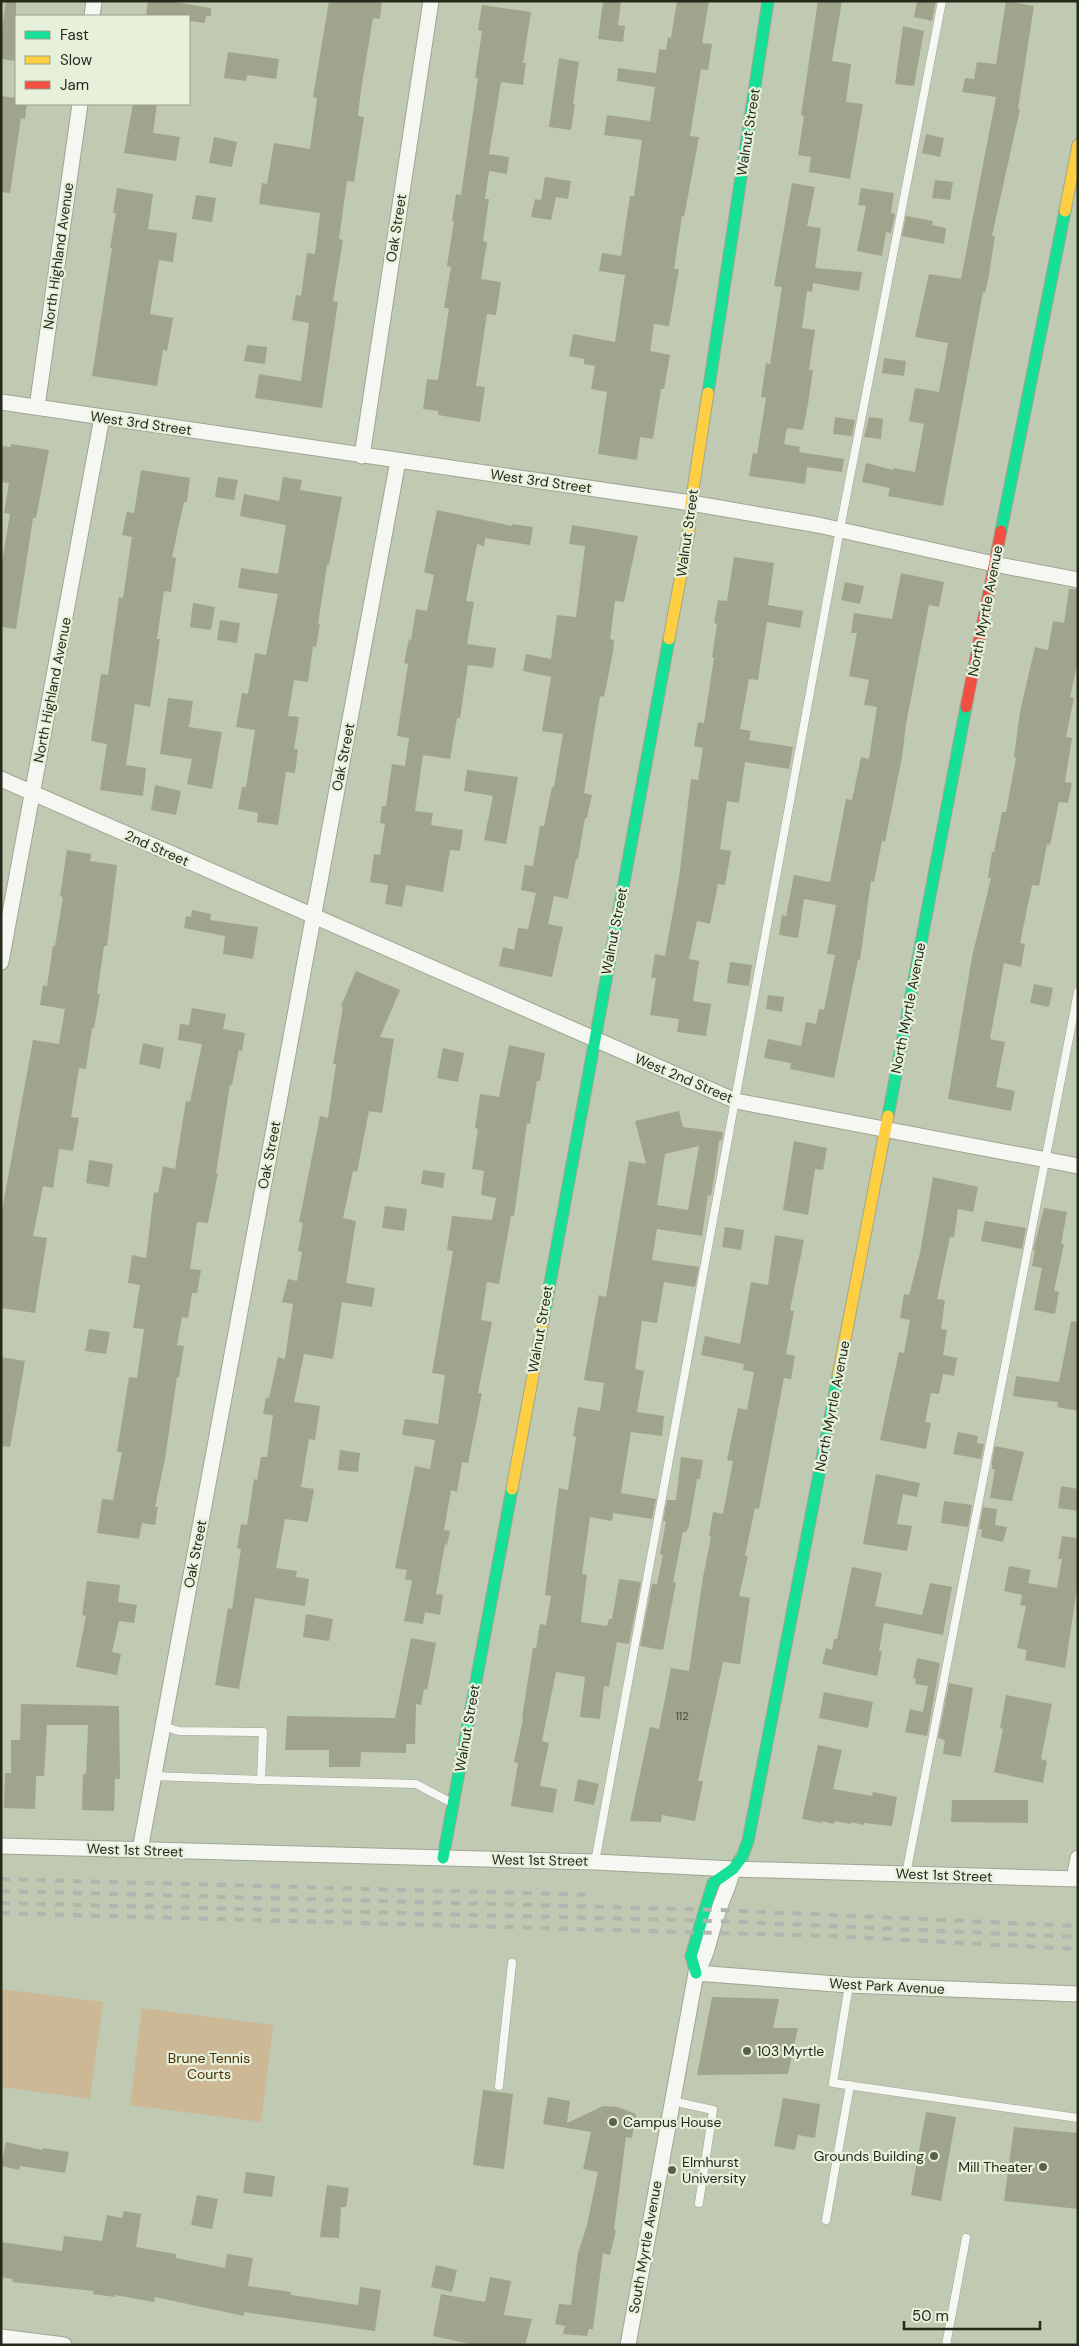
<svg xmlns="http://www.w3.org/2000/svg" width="1079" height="2346" viewBox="0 0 1079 2346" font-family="'DM Sans',sans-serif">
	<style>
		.green { fill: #cdb895 }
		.building { fill: #a1a48d; fill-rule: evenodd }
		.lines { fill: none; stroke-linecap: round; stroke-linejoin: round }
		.lane-casing { stroke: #9ea693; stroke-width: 9 }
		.street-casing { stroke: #9ea693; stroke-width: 17 }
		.fast-casing { stroke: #9ea693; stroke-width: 13 }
		.slow-casing { stroke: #9ea693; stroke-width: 13 }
		.jam-casing { stroke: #9ea693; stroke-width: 13 }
		.lane { stroke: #f6f7f3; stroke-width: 8 }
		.street { stroke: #f6f7f3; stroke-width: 15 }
		.fast { stroke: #16e098; stroke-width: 11 }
		.slow { stroke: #ffcf43; stroke-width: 11 }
		.jam { stroke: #f24e42; stroke-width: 11 }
		.rail { stroke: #b2b4af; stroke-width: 4; stroke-dasharray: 9 9; stroke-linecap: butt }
		.poi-dot { fill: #5a624f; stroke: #e6f0da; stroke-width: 2 }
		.labels { text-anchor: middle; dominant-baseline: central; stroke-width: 4.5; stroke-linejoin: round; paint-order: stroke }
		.number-label { font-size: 11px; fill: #424837 }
		.street-label { font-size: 14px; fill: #232a1a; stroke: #e6f0da }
		.poi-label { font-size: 14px; fill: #232a1a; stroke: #e6f0da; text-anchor: start }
		.park-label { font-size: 14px; fill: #4a2b02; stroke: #e6f0da }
	</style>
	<rect width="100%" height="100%" fill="#c0c9b2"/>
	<path class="green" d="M1,1989L103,2002L90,2099L1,2087Z
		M142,2008L273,2025L261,2122L130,2105Z"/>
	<path class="building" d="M6,1H16V61L1,59V36Z
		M148,1H169L211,8V16H206L205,23L189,21V16H146Z
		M329,1H382L380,19L373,18L361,90L358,116L364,117L354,182L347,181L339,239L343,240L333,301L338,302L322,408L255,398L259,374L301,381L309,323L292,320L296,295L301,296L307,253L315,254L320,213L259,204L262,183L267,184L274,143L310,149L317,98L313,97Z
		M603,1H621L618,25L625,26L623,42L598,39Z
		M677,1H709L702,43L712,44L708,70L701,69L690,136L699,137L684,217L682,216L674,269H679L669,326L654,324L650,351L670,355L664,389H661L653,439L640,437L637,460L598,454L607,392L591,389L595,366L584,364V359L569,356L573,334L615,342L625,275L599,271L602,253L621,256L630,196H634L642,140L604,135L607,115L650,121L655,87L617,81L618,68L656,73L659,49L666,50L668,37L671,38Z
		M818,1H842L832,61L851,64L846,102L863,104L850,179L809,172L811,157L798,155L804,116L801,115Z
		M917,1H936L932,21L914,17Z
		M1006,1L1034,6L1018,109H1020L992,236H995L989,275L985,293L983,292L943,506L888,496L890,488L862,482L866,463L893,470L894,468L915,472L924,424L909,421L915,388L939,392L948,343L915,337L929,274L961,279L996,97L962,92L965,78L974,79L977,62L996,64Z
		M482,5L531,12L523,63H526L523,85L501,82L489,154L509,157L507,174L489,171L485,199H489L483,241L487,242L481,279L501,282L496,315L487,314L476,386L485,387L480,422L438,415V411L423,409L427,379L438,380L449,308H444L451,267L447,266L454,221H452L456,194L461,195L478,78H475L482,31L478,30Z
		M903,26L924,31L914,86L895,84Z
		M228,52L279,59L276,79L247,75L246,81L224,78Z
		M559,58L579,62L573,104H575L571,130L549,127Z
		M1,96L16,98V104H27L25,119L21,118L10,193L1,192Z
		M133,104H157L153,133L180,137L176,161L124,153Z
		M926,134L944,138L940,157L922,153Z
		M214,137L237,142L232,167L209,163Z
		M545,177L571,181L568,199L556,197L551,220L531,217L535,199L541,200Z
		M935,180L953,182L950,200L932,198Z
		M792,183L815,187L807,226L821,228L815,268L862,272L859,291L813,283L812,292L807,291L802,328L815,330L809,370H813L808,404L803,430L787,428L784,444L800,447L799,452L844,459L842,472L807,467L805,484L749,476L753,453L757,454L766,398L761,397L766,363L770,364L782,287L774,286Z
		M117,188L153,194L148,229L177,233L173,262L159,260L150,314L173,318L167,351L163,350L157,386L92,376L112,248H110L116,213H113Z
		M861,188L894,193L891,213L895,214L891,233L886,232L882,256L857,251L866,206L858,205Z
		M196,195L216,198L212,222L192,219Z
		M906,216L933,221L932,225L946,228L944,244L902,236Z
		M247,345L267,347L265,364L244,361Z
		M884,358L906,361L904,376L882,373Z
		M835,417L855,420L852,436L833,434Z
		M869,417L883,419L881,439L864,437Z
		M11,444L49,450L36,518H33L16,629L1,627V568L10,514L4,513L9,483L1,482V446L11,447Z
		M141,470L190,478L187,502H184L172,557L176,558L171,592L164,591L157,639H160L150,707L135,704L126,765L146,768L143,796L100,790L107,744L91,741L101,674L108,675L119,597L123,598L132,537L122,535L127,512L134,513Z
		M218,477L238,480L234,500L215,497Z
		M283,477L302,480L300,490L342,497L329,565H327L318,624H320L316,647L313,646L308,682L294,680L288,716L299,717L294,749H298L295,773L286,772L278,825L257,822L258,813L238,809L242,787H246L255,730L236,727L242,693L248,694L255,653L266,655L278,594L238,588L241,568L278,574L286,525L240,516L244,494L279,501Z
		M437,510L512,526V524L533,527L530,545L485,538L484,546L477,544L466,601L474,602L467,644L496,648L493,668L468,665L460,718H457L450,759L423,755L415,811L433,813L431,825L463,830L460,851L450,850L443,892L406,885L402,907L385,904L388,885L370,882L374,854L380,855L385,824L380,823L382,806H386L392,764L405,766L409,738L397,736L408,664L404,663L409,639L411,640L416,609L427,611L434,575L424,572Z
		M572,525L638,536L624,602L615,601L610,639L614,640L613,652L604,697L600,696L584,793L592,795L587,818H585L578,859H576L568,899L554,896L548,924L563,927L552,977L499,966L503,947L514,950L518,928L528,929L536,893L521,890L525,865L533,866L540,826H544L552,787H554L563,734L542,731L551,677L523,671L526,654L551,659L557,615L576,617L585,546L569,544Z
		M734,557L774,563L768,605L803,611L800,628L767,622L758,680L749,679L740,729L751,731L749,740L793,747L789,769L745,762L739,803L727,801L720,849L731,851L725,885L718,884L710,924L697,921L689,959L699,961L693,1001L711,1004L706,1036L677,1032L679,1019L650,1015L656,978H651L655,954L665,956L679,878L691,779L698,780L703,748L694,746L698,722L704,723L714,658L712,657L717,624L714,623L718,600L727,601Z
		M901,573L944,582L939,607L929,605L906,724L902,757L885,842L882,841L874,882L871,881L860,960H858L834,1078L790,1069L791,1063L764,1058L768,1039L801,1046L806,1022L816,1024L819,1009L824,1010L835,955L827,954L836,905L804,899L798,938L779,935L782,915L786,916L794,875L830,882L846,799L852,800L861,757L869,759L877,707L864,705L869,680L849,676L857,633H851L854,613L892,619Z
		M845,582L864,586L860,604L841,600Z
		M1069,589H1078V662L1070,697L1074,698L1066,737L1072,738L1065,782L1072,783L1068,803L1059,802L1050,845L1047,844L1039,886L1032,885L1020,943L1025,944L1021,967L1004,963L990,1039L1005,1042L996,1087L1015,1091L1011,1111L948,1099L972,957L991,878H988L992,852H994L1002,812H1006L1016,758L1014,757L1020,712L1035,647L1048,650L1053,621L1064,623Z
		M193,603L215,607L211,630L190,627Z
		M220,620L240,623L237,643L217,640Z
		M168,698L193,701L189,727L222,732L212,789L187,784L192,759L160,754Z
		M467,770L518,777L506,844L484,840L493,796L464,791Z
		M155,785L181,791L176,815L151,810Z
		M67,850L91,854L90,861L117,865L107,946H104L97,994H100L94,1028H92L86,1069L79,1068L71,1117L79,1118L73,1151L59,1149L53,1188L43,1186L33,1236L47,1238L35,1313L1,1308V1216L33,1040L59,1044L65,1009L40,1005L43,985L47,986L53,946H55L63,897L60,896Z
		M192,910L211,914L210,920L258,927L253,959L223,954L225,936L184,928L186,916L191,917Z
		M730,962L752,965L749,986L727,983Z
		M356,971L400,990L380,1037L394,1039L382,1113L369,1111L357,1172L353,1171L343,1218L356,1221L346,1283L375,1288L372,1307L342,1302L333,1359L304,1354L294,1402L320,1406L315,1440L309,1439L301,1487L314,1489L308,1522L285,1519L276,1568L297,1571L296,1577L309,1579L305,1606L255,1598L239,1689L215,1685L228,1608L232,1609L241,1549L237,1548L241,1524L247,1525L254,1479L257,1480L261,1457H267L273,1415L263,1414L266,1398H269L278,1357L285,1359L293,1304L282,1302L288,1279L297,1281L302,1252L298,1251L303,1223L299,1222L302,1207L320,1116L328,1118L336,1064H333L343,1007L341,1006Z
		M1034,984L1053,988L1049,1007L1030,1003Z
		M768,995L784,997L782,1012L766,1009Z
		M192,1008L226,1014L223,1029L245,1033L242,1051L239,1050L232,1085L230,1084L216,1173H218L208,1223L197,1222L190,1269L201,1270L197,1293H192L188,1318L182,1317L177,1345L184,1346L179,1377H177L165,1459L155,1507H158L155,1525L142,1523L139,1539L97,1533L102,1499L113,1500L122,1452H117L129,1377L137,1378L144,1329L133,1328L140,1285L128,1283L132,1255L146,1258L154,1192L158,1193L163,1166L175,1169L186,1101L190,1102L202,1044L178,1040L180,1024L189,1025Z
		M143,1043L164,1048L160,1069L139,1064Z
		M509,1045L545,1053L540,1081H537L530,1124L527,1123L514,1216H511L499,1284L487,1282L481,1320L492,1322L478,1393H482L468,1463L462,1462L457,1492L451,1490L444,1530L450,1531L447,1545L445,1544L436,1594L443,1595L440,1615L425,1612L423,1624L404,1621L412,1581L405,1579L407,1570L395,1568L415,1466L430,1469L435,1440L402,1435L405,1419L438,1424L445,1375L432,1373L453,1251L447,1250L452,1216L492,1220L496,1198L481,1195L484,1171L472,1169L478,1129L475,1128L480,1094L499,1097Z
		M443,1048L464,1053L458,1082L437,1078Z
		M679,1111L683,1127L723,1132L722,1140L719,1141L715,1172L711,1196L708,1195L702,1236L657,1229L652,1260L699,1267L695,1287L664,1282L657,1323L642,1321L635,1369L644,1371L637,1412L664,1416L662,1436L631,1432L621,1493L656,1499L652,1519L613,1513L612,1521L590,1517L582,1574L587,1575L581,1622L607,1626L609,1619H612L619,1579L641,1582L629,1644L617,1642L609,1687L604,1686L600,1719L580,1717L585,1677L556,1672L542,1741L549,1743L540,1786L557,1789L553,1813L511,1806L518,1763L514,1762L523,1719L522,1718L533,1648H536L540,1624L546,1625L551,1596L545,1595L559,1488L568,1490L576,1437L573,1436L578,1407L600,1411L604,1383L584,1380L599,1295L606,1297L629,1161L646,1164L635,1121ZM699,1146L688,1210L657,1205L665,1154Z
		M794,1141L827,1148L823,1170L815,1169L808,1215L783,1210Z
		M89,1160L113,1164L109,1187L86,1183Z
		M423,1170L445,1173L443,1188L421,1184Z
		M933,1177L978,1187L973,1212L958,1209L954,1237H950L937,1299L945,1300L941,1329L947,1330L943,1355L957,1358L954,1376L943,1374L939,1394L931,1393L925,1422L931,1423L926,1449L880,1440L899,1352L904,1353L910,1320L900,1318L904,1294L909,1295L920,1253Z
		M385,1206L407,1209L404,1231L382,1228Z
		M1044,1208L1067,1212L1061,1244H1064L1054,1291L1059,1292L1055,1314L1034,1310L1042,1268L1032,1266L1035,1251H1033Z
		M985,1221L1026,1228L1022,1249L981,1241Z
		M725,1227L744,1230L741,1250L722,1247Z
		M775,1235L804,1240L790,1310L794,1311L786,1354L795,1356L791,1379L784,1378L759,1509L755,1508L745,1556H748L739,1596L750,1598L740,1664L723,1662L698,1781H703L695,1821L662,1815L661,1822L630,1821L650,1727L659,1729L671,1668L689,1671L703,1577L711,1537L709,1536L713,1512L723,1514L733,1461L727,1460L738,1408L747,1410L754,1372L743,1370L744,1364L701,1355L705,1336L740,1344L751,1282L768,1285Z
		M1071,1321L1078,1322V1411L1057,1407L1058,1402L1013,1396L1016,1376L1059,1382Z
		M89,1329L110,1332L106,1354L85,1351Z
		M1,1357L25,1361L10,1447L1,1446Z
		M958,1432L978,1436L977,1443L984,1444L981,1459L953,1454Z
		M995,1446L1024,1452L1012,1501L990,1498L995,1469H992V1461Z
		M340,1450L360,1453L358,1472L338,1470Z
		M681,1457L703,1460L700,1479H697L689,1526L686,1532H683L673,1582L676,1583L663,1650L640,1646L652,1584H657L663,1555L660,1554L666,1521H663L667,1500H676Z
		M876,1474L920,1483L917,1497L903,1494L897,1524L912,1526L907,1551L863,1544Z
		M1061,1486L1078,1489V1511L1058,1508Z
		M944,1501L972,1505L968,1527L941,1523Z
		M983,1507L997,1509L995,1525L1007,1527L1003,1542L981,1537L982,1529H979Z
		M1062,1536L1078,1538V1582L1065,1668L1025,1660L1027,1650L1017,1648L1026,1606L1020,1605L1022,1595L1004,1591L1009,1566L1031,1570L1028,1583L1057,1588L1062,1559H1058Z
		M852,1567L882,1573L875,1606L922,1615L930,1583L952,1587L943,1635L884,1623L879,1651H882L877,1676L822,1664L826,1648L832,1650L834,1639H837Z
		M87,1581L120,1585L118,1602L137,1605L134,1623L119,1621L112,1652L121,1654L117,1675L76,1667L86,1616L82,1615Z
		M306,1614L333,1619L329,1641L303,1637Z
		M411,1638L436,1643L427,1690L424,1689L421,1705L416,1704L415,1744H406V1753L361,1752L360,1767H329V1750H285L287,1716L395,1718Z
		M917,1658L940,1663L927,1736L905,1732L910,1709L923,1712L928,1686L915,1684L916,1679L913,1678Z
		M949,1683L973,1688L961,1757L943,1754L945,1740L938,1738Z
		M824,1692L873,1702L868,1728L819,1718Z
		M1006,1695L1052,1704L1041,1759L1047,1761L1043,1783L994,1772L1003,1729L1000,1728Z
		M21,1704L119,1706L120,1779H115L114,1811L82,1810L83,1774H86L88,1725H47L44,1776H36L35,1809L4,1808L5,1773H11V1740H20Z
		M818,1745L842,1750L833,1789L872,1796L873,1792L897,1797L892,1826L864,1823V1825L851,1822V1824L835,1821L834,1824L822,1821V1823L802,1819Z
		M578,1779L599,1784L594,1805L574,1801Z
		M952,1800H1028V1823L951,1822Z
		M712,1997L779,1999L773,2028H798L788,2074L697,2075Z
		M483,2090L513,2094L504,2169L473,2165Z
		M548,2097L570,2101L567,2123L603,2106L618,2107L636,2114L632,2138L626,2137L614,2230H616L610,2255L603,2253L593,2329H589L587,2336L563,2334L565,2326L555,2324L559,2304L571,2305L578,2253L587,2225L598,2172L583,2169L591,2132L543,2124Z
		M783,2098L820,2104L815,2138L798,2135L795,2150L774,2146Z
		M926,2112L956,2117L941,2201L911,2195Z
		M1014,2127L1078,2133V2209L1004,2201Z
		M6,2142L42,2150L43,2148L69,2152L65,2173L20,2166L19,2170L1,2166Z
		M246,2172L275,2176L272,2197L243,2193Z
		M327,2185L349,2188L346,2207H341L339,2238L320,2237Z
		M197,2195L218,2199L212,2229L191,2225Z
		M124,2211L141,2214L136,2247L176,2254V2258L225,2268L227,2254L253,2258L248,2286L291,2292V2295L358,2305L360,2287L381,2290L375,2331L244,2312V2316L155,2297L154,2302L115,2295V2297L93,2294V2291L12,2282L13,2279L1,2277V2242L62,2251L64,2236L102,2241L107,2215L122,2218Z
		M436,2265L457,2270L452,2292L431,2287Z
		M490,2277L511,2281L504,2315L532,2319L525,2345H475L433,2336L441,2294L485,2302Z"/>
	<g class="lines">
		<defs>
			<path id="lane" d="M153,1776L261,1780L263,1732L179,1731L163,1726
				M261,1780L416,1784L452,1803
				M595,1862L840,529L942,1
				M906,1874L1078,992
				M849,1985L833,2083L1078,2118
				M499,2086L512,1963
				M672,2101L713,2110L699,2203
				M826,2220L850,2085
				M946,2345L966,2238"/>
			<path id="street" d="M92,16L94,1
				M1,402L691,503L818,525L994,564L1078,580
				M37,407L80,104
				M362,456L431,1
				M1,779L736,1101L1078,1166
				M1,962L102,417
				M1,1846L595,1862L733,1869L1078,1879
				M140,1850L398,461
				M1074,1879L1078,1858
				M696,1973L849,1985L1078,1994
				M1,2337L64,2345
				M628,2345L696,1973C708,1954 708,1942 715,1921C720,1903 729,1887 733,1869"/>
			<path id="fast" d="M708,393L768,1
				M1001,531L1065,211
				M888,1116L966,707
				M543,1321L669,639
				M443,1858L512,1489
				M696,1973L691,1956L713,1883L733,1869L742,1857L748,1841L838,1376"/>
			<path id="slow" d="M1065,211L1078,145
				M669,639L689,532L691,503L708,393
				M838,1376L888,1116
				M512,1489L543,1321"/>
			<path id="jam" d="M966,707L1001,531"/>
		</defs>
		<use href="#lane" class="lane-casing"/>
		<use href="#street" class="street-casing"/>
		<use href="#fast" class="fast-casing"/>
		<use href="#slow" class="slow-casing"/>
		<use href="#jam" class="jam-casing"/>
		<use href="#lane" class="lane"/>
		<use href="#street" class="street"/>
		<use href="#fast" class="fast"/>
		<use href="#slow" class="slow"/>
		<use href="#jam" class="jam"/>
		<path class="rail" d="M1,1879L595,1895
			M1,1891L719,1910L1078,1926
			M1,1903L715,1921L1078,1937
			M1,1913L830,1936L1078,1949"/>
	</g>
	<g class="poi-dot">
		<circle cx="747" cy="2051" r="5"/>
		<circle cx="613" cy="2122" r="5"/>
		<circle cx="934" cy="2156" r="5"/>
		<circle cx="1043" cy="2167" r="5"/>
		<circle cx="672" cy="2170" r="5"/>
	</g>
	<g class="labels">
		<g class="number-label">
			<text x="682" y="1716">112</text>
		</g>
		<g class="street-label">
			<text transform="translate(748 132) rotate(-81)">Walnut Street</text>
			<text transform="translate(396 228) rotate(-81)">Oak Street</text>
			<text transform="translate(58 256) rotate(-82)">North Highland Avenue</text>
			<text transform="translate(141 423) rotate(8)">West 3rd Street</text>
			<text transform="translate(541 481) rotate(8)">West 3rd Street</text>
			<text transform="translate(687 533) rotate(-82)">Walnut Street</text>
			<text transform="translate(985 611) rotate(-79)">North Myrtle Avenue</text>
			<text transform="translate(52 690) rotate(-79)">North Highland Avenue</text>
			<text transform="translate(343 757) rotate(-79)">Oak Street</text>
			<text transform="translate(157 848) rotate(24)">2nd Street</text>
			<text transform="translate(614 931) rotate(-79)">Walnut Street</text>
			<text transform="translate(908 1008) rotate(-79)">North Myrtle Avenue</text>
			<text transform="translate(684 1078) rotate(23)">West 2nd Street</text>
			<text transform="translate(269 1155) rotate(-79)">Oak Street</text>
			<text transform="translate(540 1329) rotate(-80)">Walnut Street</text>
			<text transform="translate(832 1406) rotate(-79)">North Myrtle Avenue</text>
			<text transform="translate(195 1554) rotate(-79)">Oak Street</text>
			<text transform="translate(467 1728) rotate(-80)">Walnut Street</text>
			<text transform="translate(135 1850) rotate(2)">West 1st Street</text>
			<text transform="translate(540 1860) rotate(1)">West 1st Street</text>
			<text transform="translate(944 1875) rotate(2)">West 1st Street</text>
			<text transform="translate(887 1986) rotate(3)">West Park Avenue</text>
			<text transform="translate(645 2247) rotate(-80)">South Myrtle Avenue</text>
		</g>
		<g class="poi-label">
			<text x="757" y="2051">103 Myrtle</text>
			<text x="623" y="2122">Campus House</text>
			<text x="924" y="2156" text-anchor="end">Grounds Building</text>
			<text x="682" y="2162">Elmhurst<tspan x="682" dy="16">University</tspan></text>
			<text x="1033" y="2167" text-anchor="end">Mill Theater</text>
		</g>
		<g class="park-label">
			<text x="209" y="2058">Brune Tennis<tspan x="209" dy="16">Courts</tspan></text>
		</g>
	</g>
	<rect width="1079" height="2346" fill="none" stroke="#232a1a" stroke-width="5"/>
	<rect x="15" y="15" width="175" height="90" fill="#e6f0da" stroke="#98a18d"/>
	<rect x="25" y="31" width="25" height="8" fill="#16e098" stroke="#98a18d"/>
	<text x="60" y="40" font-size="15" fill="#232a1a">Fast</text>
	<rect x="25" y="56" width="25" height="8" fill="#ffcf43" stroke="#98a18d"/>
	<text x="60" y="65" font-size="15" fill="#232a1a">Slow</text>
	<rect x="25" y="81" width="25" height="8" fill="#f24e42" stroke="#98a18d"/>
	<text x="60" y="90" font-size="15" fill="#232a1a">Jam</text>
	<path d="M904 2321v8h136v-8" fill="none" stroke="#232a1a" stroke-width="2.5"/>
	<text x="912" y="2321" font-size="15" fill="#232a1a" stroke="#e6f0da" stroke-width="4" paint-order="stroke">50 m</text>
</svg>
